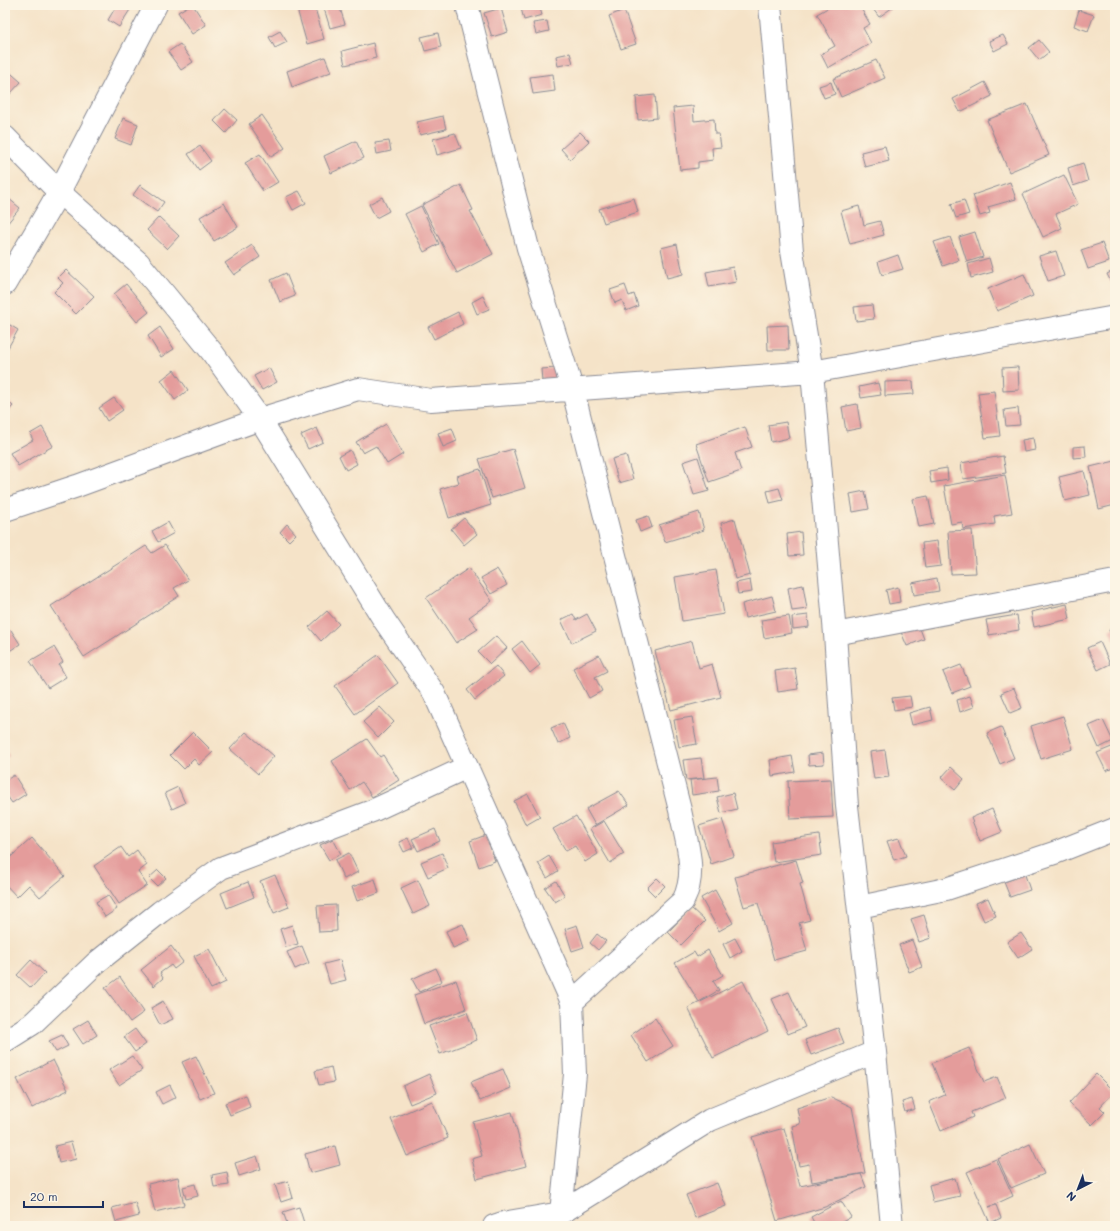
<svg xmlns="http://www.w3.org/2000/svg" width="1120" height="1231" viewBox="0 0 1120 1231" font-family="Mali,sans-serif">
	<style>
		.building { fill: #e49c9b }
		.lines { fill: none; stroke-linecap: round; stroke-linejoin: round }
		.minor-casing { stroke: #888993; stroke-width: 24 }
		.minor { stroke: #fff; stroke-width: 22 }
	</style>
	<rect width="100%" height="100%" fill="#fcf5e5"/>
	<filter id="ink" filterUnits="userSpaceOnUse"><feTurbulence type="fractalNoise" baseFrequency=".025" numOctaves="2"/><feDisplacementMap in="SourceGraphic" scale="8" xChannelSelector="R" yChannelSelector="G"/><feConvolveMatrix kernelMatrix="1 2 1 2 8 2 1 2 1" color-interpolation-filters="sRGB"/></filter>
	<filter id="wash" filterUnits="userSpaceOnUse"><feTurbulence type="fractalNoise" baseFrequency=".012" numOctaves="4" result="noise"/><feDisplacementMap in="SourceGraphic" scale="16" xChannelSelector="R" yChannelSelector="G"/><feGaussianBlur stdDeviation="0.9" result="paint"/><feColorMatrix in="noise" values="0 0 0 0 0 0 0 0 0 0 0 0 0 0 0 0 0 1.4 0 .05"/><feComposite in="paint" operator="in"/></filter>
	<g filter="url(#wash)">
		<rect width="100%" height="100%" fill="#f5e3c8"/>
		<g id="blocks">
			<path class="building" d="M117,5H133L119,27L108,20Z
				M190,5H193L206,25L192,34L178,12Z
				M309,5H314L324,39L307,44L297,9Z
				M323,5H339L345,24L330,28Z
				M530,5H539L542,15L524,20L521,8Z
				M833,5H859L870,24L863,28L871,43L828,68L821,54L835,46L817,14Z
				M870,5H896L879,17Z
				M501,8L508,32L492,37L484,13Z
				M624,10L636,44L621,49L609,16Z
				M1079,10L1094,15L1088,31L1074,26Z
				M547,21L549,31L536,34L533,23Z
				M280,31L287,42L275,48L269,37Z
				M438,33L441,47L425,51L421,37Z
				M1003,35L1008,44L994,51L989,41Z
				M1039,40L1049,52L1039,60L1029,48Z
				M373,43L376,58L345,65L342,51Z
				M180,44L193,62L181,70L168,52Z
				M570,53L573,63L558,66L556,56Z
				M325,57L331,72L292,87L287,71Z
				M876,60L885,78L841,97L833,79Z
				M5,68L21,82L10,94L5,90Z
				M553,74L555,91L533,94L530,77Z
				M831,82L835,94L824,98L819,86Z
				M985,82L992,96L960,112L953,99Z
				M655,95L657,118L638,120L636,97Z
				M1027,104L1049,155L1009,172L987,120Z
				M693,106L694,121L714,119L715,134H719L721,147L712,148L713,160L698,162V168L680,170L673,108Z
				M225,109L237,120L226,133L214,121Z
				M262,115L285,148L271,157L249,124Z
				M443,116L446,129L420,135L417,122Z
				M123,118L138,124L131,145L115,139Z
				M580,132L589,141L570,159L561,149Z
				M455,133L461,148L437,155L433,139Z
				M356,141L364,158L331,173L324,156Z
				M389,141L391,151L377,154L375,143Z
				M200,146L211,161L199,170L188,154Z
				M885,146L889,161L865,167L861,152Z
				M260,154L278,182L263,191L245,163Z
				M1083,163L1088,181L1073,186L1068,168Z
				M1064,175L1078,204L1056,214L1062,228L1043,237L1023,194Z
				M1010,182L1016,199L988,207L990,213L980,216L973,195Z
				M140,185L164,202L157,212L133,195Z
				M461,185L473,210L470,211L493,254L457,273L422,205Z
				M299,191L306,203L293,210L286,197Z
				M382,197L389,211L376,218L369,204Z
				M8,198L20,208L6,225L5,201Z
				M634,198L638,212L604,223L599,209Z
				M964,200L969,214L956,218L951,204Z
				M224,203L238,227L214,241L200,217Z
				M421,206L439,244L424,252L405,214Z
				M859,206L864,225L880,221L884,235L850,244L841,211Z
				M159,217L179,236L167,249L147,230Z
				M975,232L983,257L967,262L959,237Z
				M950,237L959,260L943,266L934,242Z
				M1102,243L1109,262L1088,269L1081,250Z
				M677,244L683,274L667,278L661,248Z
				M252,245L260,257L234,275L225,263Z
				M1056,251L1064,276L1048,281L1039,256Z
				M898,255L903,269L882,275L878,262Z
				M989,258L993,272L971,278L968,264Z
				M733,267L736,282L709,287L706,272Z
				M66,270L94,296L76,314L54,292L63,283L58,278Z
				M1115,270V282L1112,284L1107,274Z
				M286,273L295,296L280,302L271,280Z
				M1024,274L1033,296L997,311L988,289Z
				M126,284L149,312L137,322L114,294Z
				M625,285L629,296L634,294L638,306L626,311L622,300L615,303L610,290Z
				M483,296L489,309L477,314L472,302Z
				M872,305L874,319L856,321L854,307Z
				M458,312L463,324L434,339L428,327Z
				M5,322L18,330L5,353Z
				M788,325L789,350H768L767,326Z
				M160,327L174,349L161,357L148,336Z
				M1018,367L1019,390L1003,391L1002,368Z
				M269,368L277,382L262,390L254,376Z
				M556,368L557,380L542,381L541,369Z
				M174,370L188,390L175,400L161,380Z
				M913,381L914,394L885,396V382Z
				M878,383L881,395L861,398L859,387Z
				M994,391L1000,436L985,438L978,393Z
				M114,398L123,410L107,421L99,408Z
				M5,399L13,406L5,415Z
				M857,404L861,428L846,431L842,407Z
				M1018,408L1020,425L1006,426L1004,410Z
				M786,422L789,438L771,442L768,425Z
				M386,424L403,454L387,464L376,446L363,453L356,442Z
				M42,427L53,446L18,466L10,453L33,440L30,434Z
				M745,427L752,447L735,453L741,471L709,482L696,444Z
				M317,428L323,442L308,449L301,435Z
				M452,428L457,441L443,447L438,433Z
				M1033,438L1035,450L1024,452L1022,440Z
				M1085,446L1086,457L1073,458V447Z
				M513,449L525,488L492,498L479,459Z
				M350,450L357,464L346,470L339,456Z
				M626,455L633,479L619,483L612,459Z
				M1003,456L1006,473L963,479L961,463Z
				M698,457L709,491L694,495L683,462Z
				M1115,461V505L1099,509L1090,467Z
				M947,468L948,480L931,483L929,471Z
				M480,469L491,505L449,518L440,489L459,483L457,476Z
				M1084,471L1090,495L1065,501L1059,477Z
				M1005,475L1012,513L994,516L995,524L963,529L962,522L951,524L944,486Z
				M779,488L783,500L770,503L767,491Z
				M865,491L869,509L853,512L850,494Z
				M928,496L934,524L919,527L913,499Z
				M699,512L704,530L665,542L659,525Z
				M648,516L652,527L640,532L636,520Z
				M464,518L477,534L464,545L451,529Z
				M735,519L750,575L735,579L721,523Z
				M168,522L174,533L158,542L152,531Z
				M287,524L296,534L289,541L280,532Z
				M972,530L976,573L951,574L948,531Z
				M801,532L803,555L789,556L787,534Z
				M937,541L941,566L925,568L922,543Z
				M165,545L188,580L174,588L179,596L84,657L51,606L146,546L152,553Z
				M469,568L492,601L469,617L478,629L456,643L426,598Z
				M497,569L507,585L491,594L481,578Z
				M716,570L724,614L682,621L675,577Z
				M937,578L939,591L914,595L912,583Z
				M750,580L752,592L738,594L736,583Z
				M803,585L807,609L792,611L788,588Z
				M898,587L900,602L889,604L886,590Z
				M772,596L776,611L745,618L742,604Z
				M1067,604L1070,619L1034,627L1031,612Z
				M327,611L339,624L321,641L309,627Z
				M573,614L576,620L587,614L596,631L572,643L561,620Z
				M808,615L809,627L793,629L792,617Z
				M1017,615L1019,630L989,635L986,620Z
				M789,616L792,633L764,638L761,620Z
				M919,626L924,639L907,646L901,632Z
				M1115,627V641L1109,630Z
				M11,630L20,644L5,654V634Z
				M496,636L507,648L490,664L478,652Z
				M522,641L540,665L530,673L512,649Z
				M692,641L699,668L712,664L721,697L671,710L655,651Z
				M1100,642L1110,664L1098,670L1087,648Z
				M54,647L63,662L59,665L66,677L48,688L30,661Z
				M378,655L398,683L355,714L335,686Z
				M599,655L607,671L595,677L602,691L589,698L573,668Z
				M961,665L970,686L952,693L943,672Z
				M496,666L504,676L475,700L467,690Z
				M795,668L798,689L778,692L775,671Z
				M1014,688L1022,708L1010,713L1001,693Z
				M910,696L912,707L894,710L892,698Z
				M970,696L974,707L960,712L957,700Z
				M380,707L394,722L378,738L363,722Z
				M930,707L933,720L912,725L909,713Z
				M1063,716L1073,749L1041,759L1031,726Z
				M692,717L697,744L679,747L674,720Z
				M1103,720L1113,741L1099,748L1089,726Z
				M563,723L570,738L558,744L551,728Z
				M1001,727L1014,758L1000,764L987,733Z
				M193,732L213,752L199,765L194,759L184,769L170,755Z
				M246,732L274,756L258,774L230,749Z
				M367,739L380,757L383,755L399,780L372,797L362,782L350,790L332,761Z
				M1114,746L1115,767L1106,771L1097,753Z
				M5,749L9,756L5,758Z
				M885,750L889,777L874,779L870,752Z
				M823,753L824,764L809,765L808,755Z
				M792,756L795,772L772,776L770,760Z
				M701,758L704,778L686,780L683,760Z
				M951,767L964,779L955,790L941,778Z
				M14,775L26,794L12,803L5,793V781Z
				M717,777L719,791L692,795L690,780Z
				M831,779L833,817L790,819L788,781Z
				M178,787L185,803L172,809L165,793Z
				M619,791L629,805L595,825L586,809Z
				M733,793L737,809L721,813L717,797Z
				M528,794L540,817L526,825L514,801Z
				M992,809L1002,832L980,841L971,818Z
				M576,816L598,854L585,862L575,846L566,851L553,829Z
				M722,819L734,856L711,864L699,826Z
				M604,821L624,854L610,863L590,829Z
				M435,829L440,841L418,851L412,839Z
				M486,835L495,861L479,867L470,841Z
				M819,835L822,855L774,862L771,842Z
				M32,838L65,876L40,897L29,885L17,897L5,884V862Z
				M408,838L413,848L404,852L399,842Z
				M899,838L906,856L894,860L887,841Z
				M333,839L341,854L329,860L320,845Z
				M121,847L128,857L137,850L147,865L138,872L147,885L119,904L94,866Z
				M349,853L358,872L344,879L335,860Z
				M442,853L448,868L428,877L421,862Z
				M549,856L558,871L547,878L538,863Z
				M796,860L803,883L800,884L810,920L799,923L807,951L774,960L758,903L744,907L735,877Z
				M158,870L166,878L157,886L149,878Z
				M275,875L289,907L274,913L260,881Z
				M1025,875L1030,890L1010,897L1004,882Z
				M657,878L665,886L655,896L647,888Z
				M375,879L379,893L357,901L352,887Z
				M418,880L430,906L413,914L401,888Z
				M556,881L565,896L555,902L545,888Z
				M248,882L254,897L227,908L221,893Z
				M715,890L733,923L719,931L701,898Z
				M108,895L117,909L105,917L96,902Z
				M988,898L996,916L984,921L976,903Z
				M336,905L337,931L319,932L317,906Z
				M691,908L705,921L681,945L668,932Z
				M924,915L931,938L919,942L911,919Z
				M463,924L470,941L453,948L446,931Z
				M292,925L298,944L286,947L280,929Z
				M577,925L584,947L572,951L565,929Z
				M1021,933L1032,949L1018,958L1007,942Z
				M597,934L606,941L598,950L590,943Z
				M735,938L742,951L730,958L723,944Z
				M912,940L922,967L909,972L899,945Z
				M171,946L183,962L174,969L171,965L160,973L163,978L154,986L141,970Z
				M302,946L309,963L295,969L287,952Z
				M209,949L226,982L211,989L194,956Z
				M708,950L723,975L713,981L719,990L699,1002L675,963L694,952L697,957Z
				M31,960L45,973L31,988L17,975Z
				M340,960L346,980L330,984L324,964Z
				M436,968L442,981L419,992L412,979Z
				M120,977L144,1012L130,1022L105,988Z
				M456,980L466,1009L424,1024L414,995Z
				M743,981L768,1031L713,1058L688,1008Z
				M789,992L805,1027L788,1034L772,999Z
				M163,1001L173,1019L160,1025L151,1008Z
				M467,1012L477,1040L440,1054L429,1026Z
				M655,1018L673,1046L648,1062L631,1035Z
				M88,1020L97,1035L83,1044L73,1029Z
				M838,1028L844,1043L811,1055L805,1040Z
				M135,1029L146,1044L135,1052L124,1037Z
				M62,1035L68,1046L56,1052L49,1041Z
				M969,1048L984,1082L997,1077L1006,1098L971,1112L973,1117L941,1131L929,1102L945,1095L932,1063Z
				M132,1056L142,1070L119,1085L109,1070Z
				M196,1056L214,1093L200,1099L182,1062Z
				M53,1060L68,1090L32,1108L17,1079Z
				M331,1067L334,1082L319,1085L315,1071Z
				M503,1069L511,1088L480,1101L471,1082Z
				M429,1074L437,1093L410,1104L403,1086Z
				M1096,1074L1114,1092L1100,1107L1105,1112L1092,1125L1069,1103Z
				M170,1085L176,1097L162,1104L156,1092Z
				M246,1095L250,1107L230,1115L225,1103Z
				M831,1097L852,1107L865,1173L812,1182L809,1164L799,1166L792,1126L800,1124L797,1108Z
				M912,1099L915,1109L905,1112L902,1102Z
				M432,1101L448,1138L407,1156L391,1119Z
				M512,1112L526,1166L477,1179L472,1159L482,1156L473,1122Z
				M784,1128L800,1186L861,1174L866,1187L825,1207L777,1221L752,1137Z
				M71,1142L76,1159L59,1163L55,1146Z
				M1030,1144L1044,1174L1011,1188L998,1159Z
				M335,1146L340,1165L310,1173L305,1154Z
				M257,1156L261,1169L239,1176L235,1163Z
				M996,1159L1013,1196L989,1207L996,1205L1001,1218L990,1223L967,1172Z
				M227,1172L229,1185L214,1187L212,1175Z
				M178,1177L184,1205L155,1212L148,1184Z
				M955,1178L960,1196L933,1202L929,1185Z
				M288,1181L293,1198L281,1202L275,1185Z
				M717,1183L726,1206L695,1218L686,1195Z
				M195,1184L198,1196L186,1199L183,1187Z
				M841,1201L851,1217L835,1226H816L811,1217Z
				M135,1202L139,1216L116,1222L112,1208Z
				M299,1207L305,1226H288L283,1212Z"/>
		</g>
	</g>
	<g filter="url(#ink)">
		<use href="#blocks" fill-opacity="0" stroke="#888993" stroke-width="1"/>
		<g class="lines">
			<defs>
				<path id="minor" d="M467,5L528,248L573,391L680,810C686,841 698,872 683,901L572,1002
					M770,5L792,251L812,372L835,634L847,806L875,1052L892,1226
					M5,137L59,192L139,263L212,352L260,419L384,620L434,693L572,1002L575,1074L561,1213
					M5,284L59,192L156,5
					M5,510L77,486L260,419L358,389L431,400L812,372L1115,317
					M835,634L1115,581
					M859,907L946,889L1057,852L1115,829
					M5,1041L32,1024L96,963L160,912L221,868L372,811L467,767
					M494,1226L503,1223L561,1213L710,1120L875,1052"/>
			</defs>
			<use href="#minor" class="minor-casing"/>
			<use href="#minor" class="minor"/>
		</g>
	</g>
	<rect width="1120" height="1231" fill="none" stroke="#fcf5e5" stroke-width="20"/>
	<g transform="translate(1078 1189) rotate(222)" stroke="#fcf5e5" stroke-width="3" paint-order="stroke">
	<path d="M0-3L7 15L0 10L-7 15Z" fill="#1b2f5e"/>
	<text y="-6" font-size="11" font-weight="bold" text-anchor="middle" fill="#1b2f5e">N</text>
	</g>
	<path d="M24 1201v6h79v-6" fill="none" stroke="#1b2f5e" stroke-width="2"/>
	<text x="30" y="1201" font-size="12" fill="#1b2f5e" stroke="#fcf5e5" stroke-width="3" paint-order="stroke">20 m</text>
</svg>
